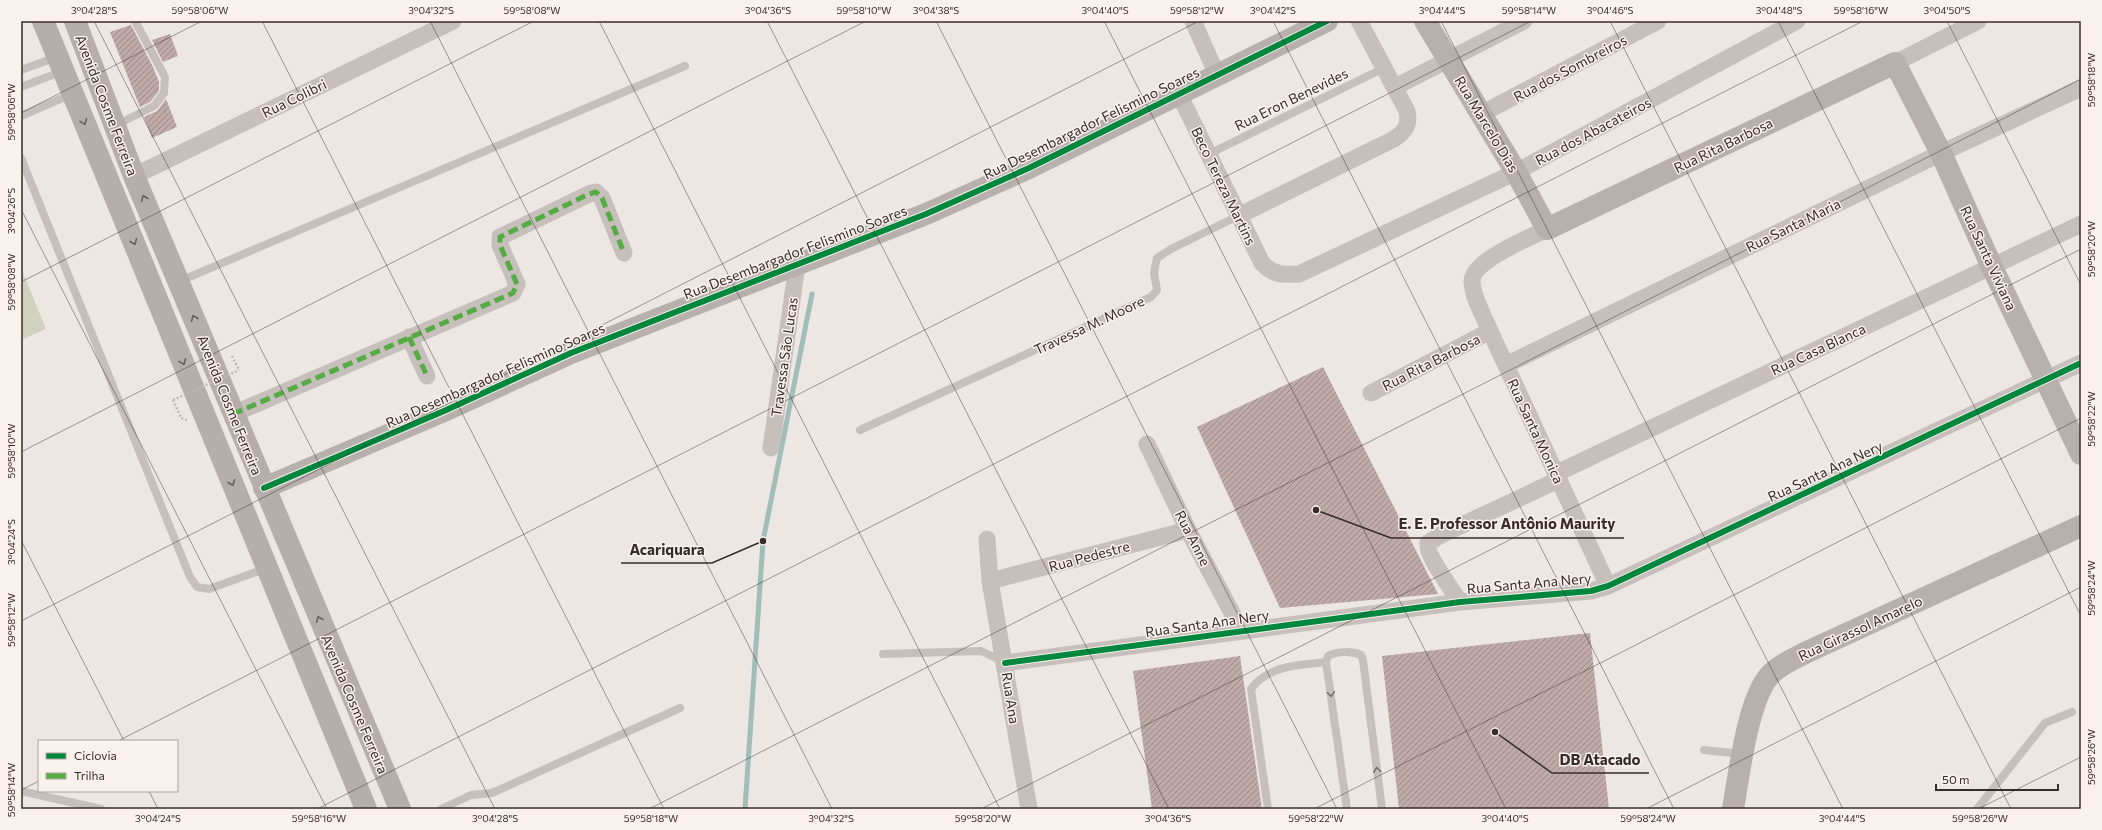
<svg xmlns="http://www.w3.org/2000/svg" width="2102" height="830" viewBox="0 0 2102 830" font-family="Commissioner,sans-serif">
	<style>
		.park { fill: #d1d1bf }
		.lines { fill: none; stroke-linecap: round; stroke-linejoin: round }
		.stream { stroke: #a1bdb9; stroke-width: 5 }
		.building { fill: url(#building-hatch) }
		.path { stroke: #bfb8b5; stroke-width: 2.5; stroke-dasharray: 2 2; stroke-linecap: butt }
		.lane { stroke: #c6bfbc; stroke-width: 8 }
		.street { stroke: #c6bfbc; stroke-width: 17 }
		.secondary { stroke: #b7b0ad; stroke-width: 22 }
		.primary { stroke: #b5aeab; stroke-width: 22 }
		.path-bridge { stroke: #bfb8b5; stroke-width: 2.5; stroke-dasharray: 2 2; stroke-linecap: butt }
		.quiet { stroke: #55ab44; stroke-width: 5; stroke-dasharray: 10 5; stroke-linecap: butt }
		.cycleway-casing { stroke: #f9f1ec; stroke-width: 8 }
		.cycleway { stroke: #00873e; stroke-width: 6 }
		.oneway { stroke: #69605e }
		.oneway2 { stroke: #776e6c }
		.ticks { fill: none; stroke: #372c2a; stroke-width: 1; stroke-opacity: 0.45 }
		.labels { text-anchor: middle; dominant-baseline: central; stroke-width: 3; stroke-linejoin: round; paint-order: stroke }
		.street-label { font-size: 14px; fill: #372c2a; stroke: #f9f1ec }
		.leader { fill: none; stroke: #372c2a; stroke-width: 1.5 }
		.callout-dot { fill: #372c2a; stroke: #f9f1ec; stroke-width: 1.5 }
		.callout-label { font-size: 15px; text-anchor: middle; font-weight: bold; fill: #372c2a; stroke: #f9f1ec; stroke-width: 3; stroke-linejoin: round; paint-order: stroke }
		.neatline { fill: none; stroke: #372c2a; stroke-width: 1.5 }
		.ticks-label { font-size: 10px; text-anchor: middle; fill: #372c2a }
	</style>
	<defs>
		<pattern id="building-hatch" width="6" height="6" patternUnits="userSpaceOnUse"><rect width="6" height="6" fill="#bfaaa7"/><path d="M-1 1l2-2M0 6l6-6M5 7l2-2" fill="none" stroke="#9c8b88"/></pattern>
	</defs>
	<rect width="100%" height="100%" fill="#ede7e4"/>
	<path class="park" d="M21,268L46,329L21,340Z"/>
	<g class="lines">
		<path class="stream" d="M745,809L763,541L812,294"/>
	</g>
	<path class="building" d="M131,25L153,67L159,82V91L150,102L140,107L110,32Z
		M170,34L178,56L163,62L152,40Z
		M166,99L177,127L152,138L144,117L157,111Z
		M1323,367L1438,594L1280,608L1197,427Z
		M1590,633L1609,809H1399L1382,656Z
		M1240,656L1262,809H1152L1133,671Z"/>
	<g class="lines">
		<path class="path" d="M232,356L239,370
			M173,400L181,418L187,420"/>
		<path class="lane" d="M21,70L57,57
			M21,87L63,71
			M21,116L72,94
			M116,125L154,106L164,93L165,77L135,21
			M1209,154L1384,68
			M21,158L190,577L197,587L209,589L267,568
			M180,281L685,66
			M860,430L1151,297L1157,290L1154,273L1157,258L1171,249L1238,216
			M883,654L981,651L1004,662
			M1704,750L1742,754
			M21,791L101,809
			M441,809L471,795L492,793L680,708
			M1268,809L1251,689C1269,665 1298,665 1326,662
			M1347,809L1326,662L1328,656C1337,651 1352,651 1361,655L1363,660L1382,809
			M1977,809L2045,723L2072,712"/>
		<path class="street" d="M1193,21L1217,75
			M1895,63L1978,21
			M1395,87L1524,21
			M1179,94L1262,263C1273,275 1283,275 1299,274L1516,172L1797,21
			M1481,114L1658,21
			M134,176L453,21
			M1238,216L1394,139C1406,131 1410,124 1407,111L1359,21
			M1547,229C1529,238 1471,261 1472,282C1473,299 1484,316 1490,331L1608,586
			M409,337L427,376
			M1506,365L1941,153L2081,88
			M1371,393L1490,331
			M233,414L513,293L517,284L500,245V237L589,194L596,192L602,198L624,253
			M1147,444L1188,530L1241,630
			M771,448L797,265
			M1555,474L2081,224
			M987,539L990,581L1029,809
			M990,581L1188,530
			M1460,602C1453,591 1425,554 1428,543L1441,535L1558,480
			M1005,663L1460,602L1591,591L1608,586L2081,363"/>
		<path class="secondary" d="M1425,21L1516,172L1547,229L1895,63L1941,153L1992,267L2081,454
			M264,488L444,411L571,353L926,214L1029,168L1327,21
			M1733,809C1739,776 1748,693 1773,672C1783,663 1796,658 1807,652L2081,526"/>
		<path class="primary" d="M43,21L366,809
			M75,21L134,176L400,809"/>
		<path class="path-bridge" d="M173,400L239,370"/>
		<path class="quiet" d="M409,337L427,376
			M233,414L513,293L517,284L500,245V237L589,194L596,192L602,198L624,253"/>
		<defs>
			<path id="cycleway" d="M264,488L444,411L571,353L926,214L1029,168L1327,21
				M1005,663L1460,602L1591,591L1608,586L2081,363"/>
		</defs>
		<use href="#cycleway" class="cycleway-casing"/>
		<use href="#cycleway" class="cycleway"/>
	</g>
	<defs><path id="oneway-chevron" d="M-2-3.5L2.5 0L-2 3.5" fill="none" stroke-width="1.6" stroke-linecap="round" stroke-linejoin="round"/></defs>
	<g class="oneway">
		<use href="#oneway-chevron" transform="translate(84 122) rotate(68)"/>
		<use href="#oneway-chevron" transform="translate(144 198) rotate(-113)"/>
		<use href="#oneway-chevron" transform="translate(134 242) rotate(68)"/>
		<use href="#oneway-chevron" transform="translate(194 318) rotate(-112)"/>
		<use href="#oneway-chevron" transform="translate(183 362) rotate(68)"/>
		<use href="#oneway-chevron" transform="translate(232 483) rotate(68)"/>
		<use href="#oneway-chevron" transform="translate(319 619) rotate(-113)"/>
	</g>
	<g class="oneway2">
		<use href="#oneway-chevron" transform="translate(1331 694) rotate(82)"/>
		<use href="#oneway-chevron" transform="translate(1377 770) rotate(-97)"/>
	</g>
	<path class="ticks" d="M94,21L495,809M262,21L664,809M430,21L832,809M599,21L1000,809M767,21L1169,809M936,21L1337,809M1104,21L1506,809M1273,21L1674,809M1441,21L1843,809M1610,21L2011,809M1778,21L2081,616M1947,21L2081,285M21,113L202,21M21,209L327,809M21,282L534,21M21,452L866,21M21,540L124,741M21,621L1199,21M118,741L1531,21M21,790L39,781M149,791L158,809M317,809L1863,21M649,809L2081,79M981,809L2081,249M1314,809L2081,418M1646,809L2081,587M1978,809L2081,757"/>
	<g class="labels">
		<g class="street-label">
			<text transform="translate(1570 68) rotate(-28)">Rua dos Sombreiros</text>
			<text transform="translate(294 98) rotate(-26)">Rua Colibri</text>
			<text transform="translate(1291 99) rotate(-26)">Rua Eron Benevides</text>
			<text transform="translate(107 105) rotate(69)">Avenida Cosme Ferreira</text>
			<text transform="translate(1091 123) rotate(-26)">Rua Desembargador Felismino Soares</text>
			<text transform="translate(1487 124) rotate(59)">Rua Marcelo Dias</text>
			<text transform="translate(1593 131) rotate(-28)">Rua dos Abacateiros</text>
			<text transform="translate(1723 145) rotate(-26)">Rua Rita Barbosa</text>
			<text transform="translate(1224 186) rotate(64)">Beco Tereza Martins</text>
			<text transform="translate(1793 225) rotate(-26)">Rua Santa Maria</text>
			<text transform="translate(795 252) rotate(-21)">Rua Desembargador Felismino Soares</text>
			<text transform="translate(1989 258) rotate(65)">Rua Santa Viviana</text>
			<text transform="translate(1089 325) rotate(-25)">Travessa M. Moore</text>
			<text transform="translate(1818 349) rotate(-25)">Rua Casa Blanca</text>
			<text transform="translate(784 357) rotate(-82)">Travessa São Lucas</text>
			<text transform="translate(1431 362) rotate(-27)">Rua Rita Barbosa</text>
			<text transform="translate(495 375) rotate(-24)">Rua Desembargador Felismino Soares</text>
			<text transform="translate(230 405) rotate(68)">Avenida Cosme Ferreira</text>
			<text transform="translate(1536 431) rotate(65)">Rua Santa Monica</text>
			<text transform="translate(1825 471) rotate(-25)">Rua Santa Ana Nery</text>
			<text transform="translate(1193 538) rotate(63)">Rua Anne</text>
			<text transform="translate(1089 556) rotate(-15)">Rua Pedestre</text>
			<text transform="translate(1529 583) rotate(-5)">Rua Santa Ana Nery</text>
			<text transform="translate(1207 623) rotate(-8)">Rua Santa Ana Nery</text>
			<text transform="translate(1860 628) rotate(-25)">Rua Girassol Amarelo</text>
			<text transform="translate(1011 698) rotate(81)">Rua Ana</text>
			<text transform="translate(355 704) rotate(67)">Avenida Cosme Ferreira</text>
		</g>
	</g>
	<path class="leader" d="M1316 510L1391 538H1624M763 541L712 563H621M1495 732L1552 773H1649"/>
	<g class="callout-dot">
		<circle cx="1316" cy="510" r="4"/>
		<circle cx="763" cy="541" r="4"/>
		<circle cx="1495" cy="732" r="4"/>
	</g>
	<g class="callout-label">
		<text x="1507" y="529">E. E. Professor Antônio Maurity</text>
		<text x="667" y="555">Acariquara</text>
		<text x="1600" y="765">DB Atacado</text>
	</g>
	<rect width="2102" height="830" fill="none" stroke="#f9f1ec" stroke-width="44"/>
	<rect x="38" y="740" width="140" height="52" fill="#f9f1ec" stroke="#aba29e"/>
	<rect x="46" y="753" width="20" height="6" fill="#00873e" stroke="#aba29e"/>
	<text x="74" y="760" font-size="12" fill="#372c2a">Ciclovia</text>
	<rect x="46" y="773" width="20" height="6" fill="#55ab44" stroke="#aba29e"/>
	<text x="74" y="780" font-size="12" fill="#372c2a">Trilha</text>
	<path d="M1936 784v6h122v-6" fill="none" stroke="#372c2a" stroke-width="2"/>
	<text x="1942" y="784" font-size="12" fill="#372c2a" stroke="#f9f1ec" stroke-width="3" paint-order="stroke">50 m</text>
	<rect x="22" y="22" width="2058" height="786" class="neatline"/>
	<g class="ticks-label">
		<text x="94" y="14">3°04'28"S</text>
		<text x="200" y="14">59°58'06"W</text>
		<text x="431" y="14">3°04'32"S</text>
		<text x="532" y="14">59°58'08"W</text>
		<text x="768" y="14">3°04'36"S</text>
		<text x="864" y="14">59°58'10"W</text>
		<text x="936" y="14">3°04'38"S</text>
		<text x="1105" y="14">3°04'40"S</text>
		<text x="1197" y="14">59°58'12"W</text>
		<text x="1273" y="14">3°04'42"S</text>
		<text x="1442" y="14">3°04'44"S</text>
		<text x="1529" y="14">59°58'14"W</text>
		<text x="1610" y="14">3°04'46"S</text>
		<text x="1779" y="14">3°04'48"S</text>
		<text x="1861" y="14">59°58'16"W</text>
		<text x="1947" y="14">3°04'50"S</text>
		<text transform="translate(2091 80) rotate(-90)" y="4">59°58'18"W</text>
		<text transform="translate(11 112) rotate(-90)" y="4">59°58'06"W</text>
		<text transform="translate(11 211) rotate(-90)" y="4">3°04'26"S</text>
		<text transform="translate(2091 249) rotate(-90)" y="4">59°58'20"W</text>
		<text transform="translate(11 282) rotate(-90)" y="4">59°58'08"W</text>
		<text transform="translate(2091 419) rotate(-90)" y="4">59°58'22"W</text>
		<text transform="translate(11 451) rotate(-90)" y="4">59°58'10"W</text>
		<text transform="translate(11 542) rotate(-90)" y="4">3°04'24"S</text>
		<text transform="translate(2091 588) rotate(-90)" y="4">59°58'24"W</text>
		<text transform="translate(11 620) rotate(-90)" y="4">59°58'12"W</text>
		<text transform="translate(2091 757) rotate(-90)" y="4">59°58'26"W</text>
		<text transform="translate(11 790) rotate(-90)" y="4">59°58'14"W</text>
		<text x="158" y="822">3°04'24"S</text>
		<text x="319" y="822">59°58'16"W</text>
		<text x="495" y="822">3°04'28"S</text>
		<text x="651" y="822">59°58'18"W</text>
		<text x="831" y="822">3°04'32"S</text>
		<text x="983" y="822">59°58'20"W</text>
		<text x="1168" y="822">3°04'36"S</text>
		<text x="1316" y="822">59°58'22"W</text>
		<text x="1505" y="822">3°04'40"S</text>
		<text x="1648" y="822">59°58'24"W</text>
		<text x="1842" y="822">3°04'44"S</text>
		<text x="1980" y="822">59°58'26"W</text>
	</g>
</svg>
